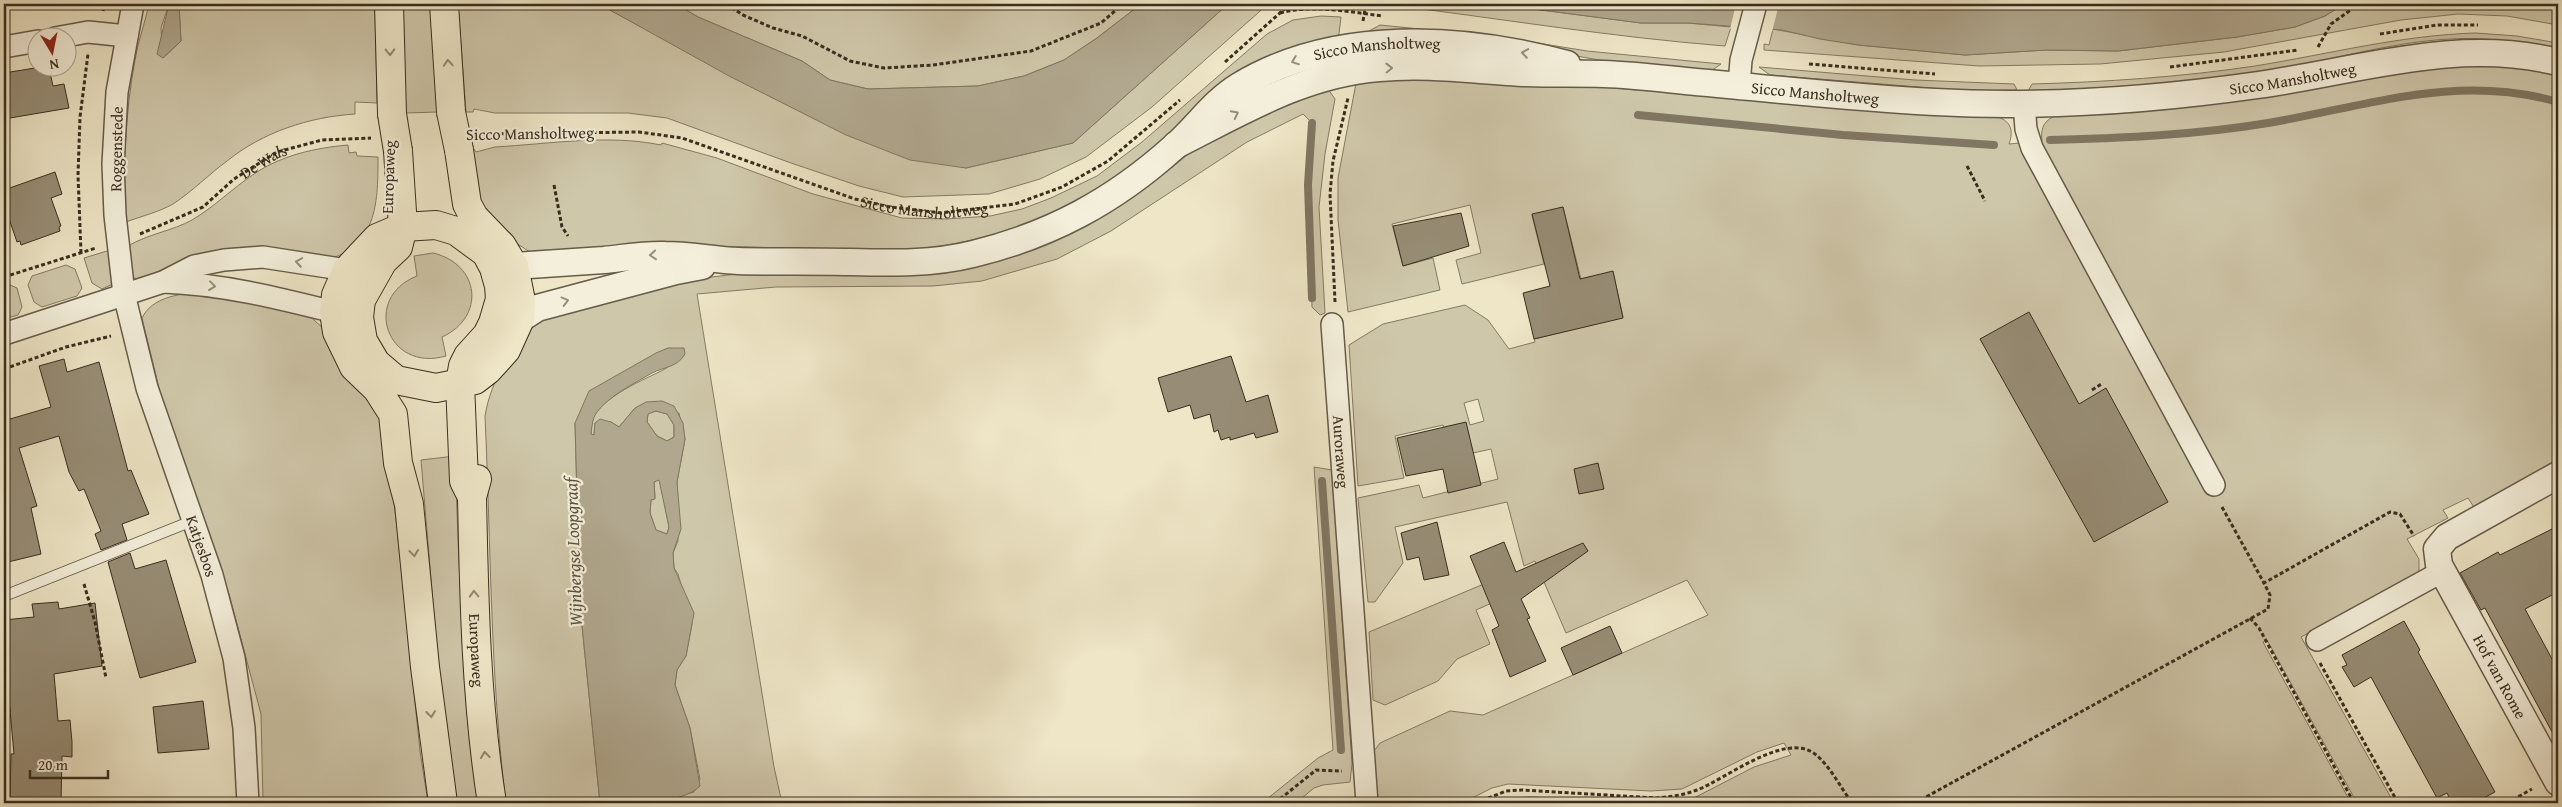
<svg xmlns="http://www.w3.org/2000/svg" width="2562" height="807" viewBox="0 0 2562 807" font-family="'Gentium Book Plus',serif">
	<style>
		.green { fill: #cfc7aa; stroke: #847a64; fill-rule: evenodd }
		.water { fill: #b0a78e; stroke: #807662; fill-rule: evenodd }
		.pier { fill: #eee6c7 }
		.lines { fill: none; stroke-linecap: round; stroke-linejoin: round }
		.stream { stroke: #807662; stroke-width: 8 }
		.building { fill: #978d76; stroke: #392d1f }
		.service-casing { stroke: #665b49; stroke-width: 12 }
		.minor-casing { stroke: #665b49; stroke-width: 24 }
		.tertiary-casing { stroke: #665b49; stroke-width: 29 }
		.primary-casing { stroke: #392d1f; stroke-width: 30 }
		.path { stroke: #392d1f; stroke-width: 3; stroke-dasharray: 4 2.5; stroke-linecap: butt }
		.service { stroke: #f4efdb; stroke-width: 10 }
		.minor { stroke: #f4efdb; stroke-width: 21 }
		.tertiary { stroke: #f4efdb; stroke-width: 26 }
		.primary { stroke: #eee6c7; stroke-width: 28 }
		.primary-bridge-casing { stroke: #392d1f; stroke-width: 30; stroke-linecap: butt }
		.primary-bridge { stroke: #eee6c7; stroke-width: 28 }
		.oneway { stroke: #948a73 }
		.oneway2 { stroke: #968e7d }
		.labels { text-anchor: middle; dominant-baseline: central; stroke-width: 4.5; stroke-linejoin: round; paint-order: stroke }
		.street-label { font-size: 16px; fill: #392d1f; stroke: #f4efdb }
		.water-label { font-size: 18px; font-style: italic; fill: #5d5240; stroke: #f4efdb }
	</style>
	<rect width="100%" height="100%" fill="#eee6c7"/>
	<filter id="stains"><feTurbulence type="fractalNoise" baseFrequency=".004" numOctaves="4"/><feColorMatrix values="0 0 0 0 .2 0 0 0 0 .09 0 0 0 0 .02 0 0 0 .5 -.17"/></filter>
	<radialGradient id="worn" r=".72"><stop offset=".6" stop-color="#630" stop-opacity="0"/><stop offset="1" stop-color="#630" stop-opacity=".3"/></radialGradient>
	<path class="green" d="M149,4H169L161,28L163,58L181,41L179,4H375L377,103L355,102V114C309,117 263,132 227,161C208,175 193,191 173,204C159,212 142,216 126,222C123,167 125,114 135,60C138,41 145,23 149,4Z
		M402,4H431L438,112L406,113Z
		M458,4H599L754,87L966,168L1073,143L1228,4H1268L1152,107L1086,157L1040,179L989,194L903,197L859,186L791,163L667,118L628,113H495L474,109L473,112H466Z
		M676,4H1141L1097,38L1064,60L1024,76L978,86L868,89L830,80L802,61L698,17Z
		M1383,4H1495L1641,23H1688L1731,27L1725,46C1610,37 1497,18 1383,4Z
		M2344,4H2558V25L2507,16L2458,14L2401,20L2224,52L2100,64L1979,66L1764,50V44L1769,45L1773,29L1858,45L1965,55L2046,50L2118,51L2237,37L2295,27L2325,16Z
		M1321,16L1341,17L1338,42L1135,164L1079,202L1006,233L933,248L895,250L691,246L533,254L513,241L478,199L468,150L474,149L476,152L495,147C549,144 608,134 661,145L662,143L717,158L813,194L902,218L946,219L990,216L1022,209L1051,198L1097,176L1142,142L1267,34L1293,20Z
		M1380,25L1500,37L1587,51L1721,64L1711,71L1605,61L1514,45L1368,38L1369,31Z
		M2476,33L2517,36L2558,43V50C2535,45 2511,41 2487,39C2408,34 2329,63 2251,74C2177,84 2102,88 2028,91L2032,84C2106,82 2181,77 2255,66C2329,54 2402,35 2476,33Z
		M2442,64L2514,67L2558,74V463L2475,509L2468,498L2443,510L2448,518L2407,539L2419,559V571L2416,574L2301,637L2394,803H2357L2267,640L2263,642L2351,803H1666L1690,800L1754,767L1791,755L1784,743L1757,752L1682,789L1651,791L1508,784L1492,788L1462,803H1378L1374,751L1380,743L1450,711L1483,715L1708,615L1687,580L1566,633L1535,561L1524,566L1507,502L1395,527L1403,563L1375,602H1368L1358,498L1419,485L1423,498L1498,479L1491,449L1451,458L1443,425L1395,436L1404,478L1358,486L1349,345L1383,324L1465,305L1488,320L1509,349L1535,342L1534,339L1623,317L1613,272L1581,279L1563,207L1532,215L1544,264L1462,284L1456,260L1481,253L1470,205L1392,224L1403,266L1433,258L1440,290L1348,312L1338,220V178L1357,78L1369,77L1577,85L1945,115C1967,115 2023,106 2009,144L2042,141C2040,127 2045,119 2058,115ZM1478,399L1484,421L1470,425L1464,403Z
		M1759,67L1915,80L2014,84L2017,90L1967,91L1770,75Z
		M1328,89L1335,99L1325,154L1319,207L1325,313L1320,315L1312,307L1308,185L1312,123L1303,114L1247,142L1111,231L1057,259L982,281L933,286L776,287L697,294L774,767L782,803H654L694,792L700,779L690,728L675,685L677,670L686,656L692,624L678,574L674,568L673,553L678,541L677,482L685,439L679,413L635,408L619,427L611,422L595,423L594,435H591C592,430 591,424 593,419C600,397 646,379 665,369C672,365 679,355 684,348L575,423L580,606L600,803H506C490,675 491,546 485,416C491,379 512,347 538,320L694,279L746,273L940,272C1022,262 1093,227 1158,178C1183,160 1206,137 1234,122C1258,109 1300,99 1328,89Z
		M348,145L349,153L356,152L357,156L378,157C378,199 378,245 329,259L203,257L137,279L130,276L128,246C148,234 172,231 192,220C214,207 233,188 254,174C282,155 315,148 348,145Z
		M107,251L111,252L115,283L102,289L92,283L84,258Z
		M433,253C480,264 486,317 442,337L446,356C387,373 361,298 417,276L414,256Z
		M66,265L75,269L82,288L77,296L42,307L34,302L28,285L32,276Z
		M8,284L17,288L22,307L18,315L4,319V285Z
		M200,292L307,314L322,327L331,341L359,390L373,406L384,426L396,519L420,751L428,803H263L261,714L229,594L177,462L142,318C152,297 179,294 200,292Z
		M656,411L667,414L674,425V437L667,441L657,436L647,422L648,413Z
		M455,456C459,572 463,688 478,803H456L437,650L421,460Z
		M1314,467L1332,470L1352,764L1350,782L1323,785L1314,788L1296,803H1262L1318,758L1333,750Z
		M660,480L669,527L667,534L656,530L650,513L651,500L655,498L654,481Z
		M1503,576L1510,595L1476,610L1490,644L1457,659L1438,681L1385,705L1373,700L1369,632Z
		M1532,797L1639,803H1508L1507,801L1487,803L1503,798Z"/>
	<path class="water" d="M169,4H179L181,41L163,58L157,54Z
		M599,4H676L698,17L802,61L830,80L868,89L978,86L1024,76L1064,60L1097,38L1141,4H1228L1073,143L966,168L910,160L846,135L731,77Z
		M1495,4H2344L2325,16L2295,27L2237,37L2118,51L2046,50L1965,55L1858,45L1820,39L1782,30L1688,23H1641Z
		M668,348H684L685,354C678,367 664,367 652,373C635,383 609,396 597,412C592,419 592,426 591,434L594,435L595,423L600,419L611,422L619,427L635,408L646,402L662,401L674,406L683,423L685,439L677,482L681,529L673,553L674,568L694,613L686,656L677,670L675,685L690,728L700,786C682,805 626,803 600,803L580,606L575,423L589,391L656,353ZM656,411L667,414L674,425V437L667,441L657,436L647,422L648,414ZM659,480L669,527L667,534L656,530L650,513L651,500L655,499L654,482Z"/>
	<path class="pier" d="M1736,4H1779L1772,32L1730,29Z"/>
	<g class="lines">
		<path class="stream" d="M1638,115L1843,135L1994,145
			M2050,140C2122,138 2196,135 2268,123C2368,106 2456,73 2558,102
			M1312,298L1308,185L1312,123
			M1322,481L1341,750"/>
	</g>
	<path class="building" d="M35,68H49L53,86L64,84L69,108L4,119V96H8L4,73Z
		M55,172L62,194L51,198L61,226L59,227L60,231L21,245L20,241L17,242L4,204V190Z
		M1563,207L1580,279L1613,271L1623,318L1534,339L1523,293L1550,286L1532,214Z
		M1461,213L1469,246L1403,266L1393,226Z
		M2029,312L2079,404L2106,388L2168,502L2094,542L1980,339Z
		M1231,356L1246,402L1268,395L1278,432L1256,438L1254,433L1230,440V437L1221,440L1218,430L1214,432L1210,414L1194,419L1190,405L1168,412L1158,378Z
		M64,359L67,372L99,362L128,471L131,470L149,514L122,524L127,540L101,550L95,534L101,531L84,489L79,491L69,472L59,436L19,448L37,506L31,508L41,554L4,563V414L8,413L10,419L51,407L39,366Z
		M1466,422L1481,485L1448,493L1443,469L1406,476L1397,438Z
		M1598,463L1604,489L1579,494L1574,469Z
		M1437,522L1449,575L1424,580L1419,557L1407,560L1401,533Z
		M2558,526V592L2525,609L2558,670V743L2485,608L2481,610L2460,573L2498,552L2500,555Z
		M1504,542L1516,572L1583,543L1588,551L1521,599L1530,618L1527,619L1546,661L1510,677L1492,630L1499,626L1470,556Z
		M130,553L135,569L166,560L196,662L140,678L108,562Z
		M58,602L59,609L95,603L102,666L54,674L58,721L70,720L72,742V757L62,756L61,802H10L11,754H14L4,644V620L34,617L32,604Z
		M2404,621L2420,650L2418,652L2495,792L2474,803H2452L2447,793L2437,798L2371,677L2354,687L2342,667L2347,665L2342,655Z
		M1610,626L1622,653L1573,675L1561,648Z
		M203,701L209,749L158,753L153,707Z"/>
	<g class="lines">
		<defs>
			<path id="service" d="M4,596L192,521"/>
			<g id="minor">
				<path id="s3" d="M133,4L117,92L113,164L115,215L124,294L147,388L212,575L234,658L244,728L248,803"/>
				<path d="M55,38L88,32L127,36"/>
				<path d="M4,47L38,41"/>
				<path d="M1739,86L1741,60L1756,4"/>
				<path d="M2024,104L2026,129L2032,148L2214,485"/>
				<path d="M163,282C222,284 278,298 334,312"/>
				<path id="s4" d="M1332,324L1367,803"/>
				<path d="M4,334L163,282L194,266L224,260L263,257L347,270"/>
				<path d="M2317,640L2443,571"/>
			</g>
			<g id="tertiary">
				<path id="s5" d="M1176,145C1242,112 1303,74 1379,68C1428,63 1478,71 1527,73C1553,74 1578,73 1604,74C1635,75 1665,79 1696,82C1775,89 1855,98 1935,102C2042,108 2152,100 2258,85C2358,71 2457,37 2558,62"/>
				<path id="s6" d="M514,266C544,264 574,262 604,260C624,258 645,254 665,255C690,255 714,260 738,261C775,262 813,261 850,262C892,263 933,264 973,254C1051,235 1114,201 1174,147C1197,127 1213,102 1239,86C1335,28 1462,36 1567,64"/>
				<path d="M520,319L537,308L676,271L702,266"/>
				<path id="s7" d="M2558,475L2447,537L2437,549L2439,565L2558,782"/>
			</g>
			<g id="primary">
				<path d="M389,4L392,114"/>
				<path d="M444,4L451,112"/>
				<path d="M398,151L403,227L398,247L383,261L361,300L359,317L363,341L376,363L396,380L436,388L475,380L488,370L506,350L520,319L521,301L514,266L502,246L474,217L467,204L459,150"/>
				<path id="s8" d="M477,479L472,497C474,599 476,702 492,803"/>
				<path d="M443,803L425,667L409,504L398,463L393,414L377,389L354,367L337,332L334,312L336,295L347,270L377,238L403,227L436,225L456,231L486,253L494,268L499,286L500,299L493,323L487,335L468,356L463,366L460,383L464,481L472,497"/>
			</g>
		</defs>
		<use href="#service" class="service-casing"/>
		<use href="#minor" class="minor-casing"/>
		<use href="#tertiary" class="tertiary-casing"/>
		<use href="#primary" class="primary-casing"/>
		<g class="path">
			<path d="M726,4L743,15L773,28L802,36L850,61L884,68L933,65L1031,51L1101,23L1123,4"/>
			<path d="M4,8L33,4"/>
			<path d="M103,11L104,4"/>
			<path d="M1280,13C1314,4 1349,12 1383,16"/>
			<path d="M1363,21L1366,4"/>
			<path d="M2380,34L2437,25H2478"/>
			<path d="M2318,47L2331,24L2359,4"/>
			<path d="M1225,62L1290,4"/>
			<path d="M1809,64L1935,74"/>
			<path d="M2170,67L2298,50"/>
			<path id="s1" d="M482,134L639,132L682,138L855,199L890,207L941,213L1015,204L1062,187L1108,161L1180,100"/>
			<path d="M1967,166L1985,201"/>
			<path d="M554,185L562,227L568,236"/>
			<path id="s2" d="M140,234L203,207L234,179L277,152L322,140L371,138"/>
			<path d="M81,253L78,175L80,117L88,54"/>
			<path d="M4,277L96,248"/>
			<path d="M1335,302L1330,194L1333,161L1348,98"/>
			<path d="M4,369L66,347L111,336"/>
			<path d="M2092,390L2103,383"/>
			<path d="M2222,507L2264,583"/>
			<path d="M84,584L95,622L106,678"/>
			<path d="M2250,618L2259,628L2354,803"/>
			<path d="M2320,663L2398,803"/>
			<path d="M1275,803L1316,770L1342,771"/>
			<path d="M1476,803L1506,791L1522,790L1656,798C1670,797 1684,795 1697,790C1726,779 1785,731 1815,754C1830,766 1841,788 1852,803"/>
			<path d="M1915,803L2268,609L2270,595L2264,583L2390,512L2400,514L2414,536"/>
			<path d="M2507,803L2532,789"/>
		</g>
		<use href="#service" class="service"/>
		<use href="#minor" class="minor"/>
		<use href="#tertiary" class="tertiary"/>
		<use href="#primary" class="primary"/>
		<defs>
			<path id="primary-bridge" d="M451,112L459,150
				M392,114L398,151"/>
		</defs>
		<use href="#primary-bridge" class="primary-bridge-casing"/>
		<use href="#primary-bridge" class="primary-bridge"/>
	</g>
	<defs><path id="oneway-chevron" d="M-2-3.5L2.5 0L-2 3.5" fill="none" stroke-width="1.6" stroke-linecap="round" stroke-linejoin="round" transform="scale(1.25)"/></defs>
	<g class="oneway">
		<use href="#oneway-chevron" transform="translate(390 52) rotate(89)"/>
		<use href="#oneway-chevron" transform="translate(448 63) rotate(-94)"/>
		<use href="#oneway-chevron" transform="translate(414 553) rotate(84)"/>
		<use href="#oneway-chevron" transform="translate(474 594) rotate(-92)"/>
		<use href="#oneway-chevron" transform="translate(431 714) rotate(83)"/>
		<use href="#oneway-chevron" transform="translate(485 755) rotate(-96)"/>
	</g>
	<g class="oneway2">
		<use href="#oneway-chevron" transform="translate(1525 53) rotate(-171)"/>
		<use href="#oneway-chevron" transform="translate(1295 61) rotate(159)"/>
		<use href="#oneway-chevron" transform="translate(1389 68) rotate(-1)"/>
		<use href="#oneway-chevron" transform="translate(1235 114) rotate(-27)"/>
		<use href="#oneway-chevron" transform="translate(653 255) rotate(175)"/>
		<use href="#oneway-chevron" transform="translate(299 262) rotate(-171)"/>
		<use href="#oneway-chevron" transform="translate(212 286) rotate(7)"/>
		<use href="#oneway-chevron" transform="translate(565 301) rotate(-15)"/>
	</g>
	<g class="labels">
		<g class="street-label">
			<text stroke="none"><textPath href="#s6" startOffset="925">Sicco Mansholtweg</textPath></text>
			<text stroke="none"><textPath href="#s5" startOffset="1135">Sicco Mansholtweg</textPath></text>
			<text stroke="none"><textPath href="#s5" startOffset="656">Sicco Mansholtweg</textPath></text>
			<text transform="translate(530 133) rotate(-1)">Sicco Mansholtweg</text>
			<text transform="translate(116 149) rotate(-89)">Roggenstede</text>
			<text stroke="none"><textPath href="#s2" startOffset="145">De Wals</textPath></text>
			<text transform="translate(388 177) rotate(-88)">Europaweg</text>
			<text stroke="none"><textPath href="#s1" startOffset="454">Sicco Mansholtweg</textPath></text>
			<text stroke="none"><textPath href="#s4" startOffset="128">Auroraweg</textPath></text>
			<text stroke="none"><textPath href="#s3" startOffset="556">Katjesbos</textPath></text>
			<text stroke="none"><textPath href="#s8" startOffset="172">Europaweg</textPath></text>
			<text stroke="none"><textPath href="#s7" startOffset="286">Hof van Rome</textPath></text>
		</g>
		<g class="water-label">
			<text transform="translate(573 552) rotate(-92)">Wijnbergse Loopgraaf</text>
		</g>
	</g>
	<rect width="2562" height="807" fill="none" stroke="#eee6c7" stroke-width="20"/>
	<rect x="5" y="5" width="2552" height="797" fill="none" stroke="#392d1f" stroke-width="2.5"/>
	<rect x="10" y="10" width="2542" height="787" fill="none" stroke="#392d1f"/>
	<g transform="translate(52 52) rotate(170)"><circle r="24" fill="#f4efdb" stroke="#a9a190"/>
	<path d="M0-4L9 19L0 12L-9 19Z" fill="#8f2418"/>
	<text y="-8" font-size="14" font-weight="bold" text-anchor="middle" fill="#392d1f">N</text>
	</g>
	<path d="M30 770v8h78v-8" fill="none" stroke="#392d1f" stroke-width="2.5"/>
	<text x="38" y="770" font-size="15" fill="#392d1f" stroke="#f4efdb" stroke-width="4" paint-order="stroke">20 m</text>
	<rect width="100%" height="100%" filter="url(#stains)"/>
	<rect width="100%" height="100%" fill="url(#worn)"/>
</svg>
